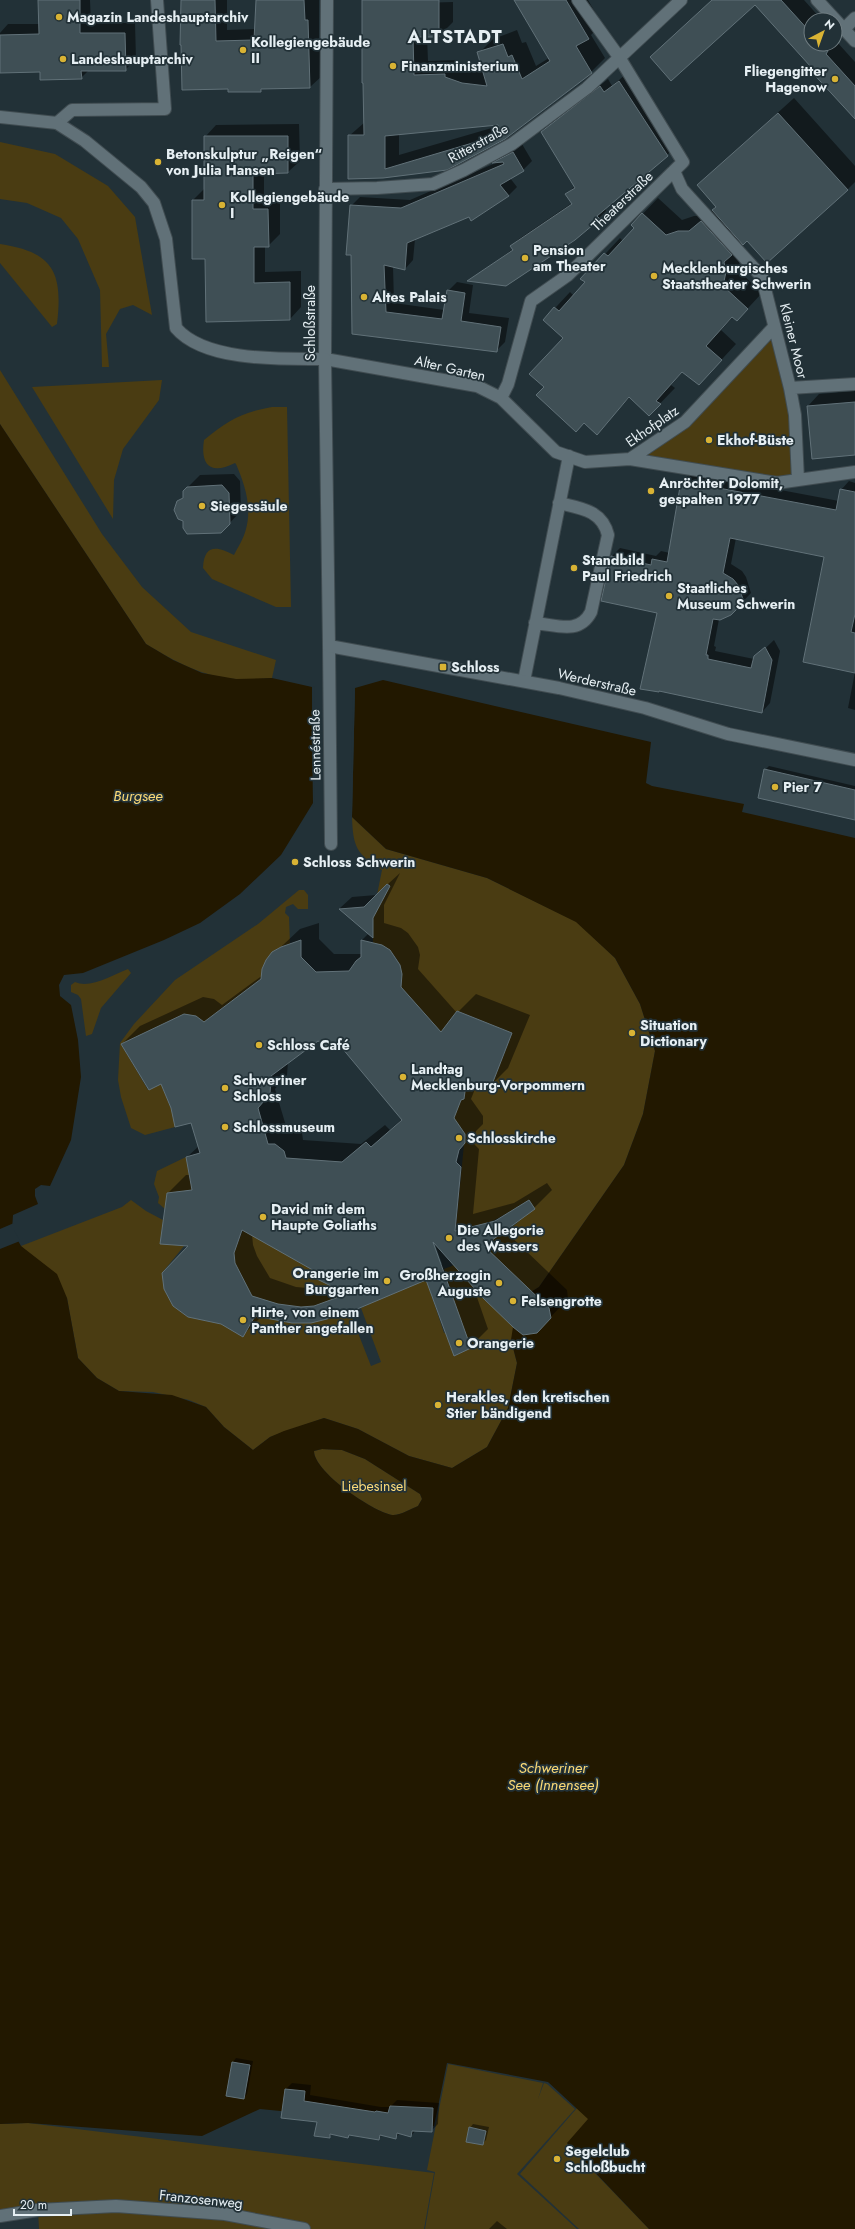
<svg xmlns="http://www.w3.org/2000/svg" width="855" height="2229" viewBox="0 0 855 2229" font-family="Jost,sans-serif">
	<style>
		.green { fill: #4a3c12 }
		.water { fill: #221800; fill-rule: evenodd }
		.pier { fill: #223137 }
		.shadow { fill: #0007; fill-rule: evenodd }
		.building { fill: #3f4f55; stroke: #617178; fill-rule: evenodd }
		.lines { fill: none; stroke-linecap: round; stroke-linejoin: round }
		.street-casing { stroke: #404c51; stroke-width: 14 }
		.secondary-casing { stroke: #404c51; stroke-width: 14 }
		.street { stroke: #617178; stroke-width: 12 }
		.secondary { stroke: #617178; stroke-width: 12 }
		.poi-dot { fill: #d9b334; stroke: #223137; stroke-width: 1.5 }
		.labels { text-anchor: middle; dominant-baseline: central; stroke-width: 3.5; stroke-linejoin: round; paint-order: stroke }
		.poi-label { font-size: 14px; font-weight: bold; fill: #e6eff3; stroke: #223137; text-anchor: start }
		.street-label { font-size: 14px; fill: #e6eff3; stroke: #223137 }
		.park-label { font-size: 14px; fill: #fddc79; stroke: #223137 }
		.water-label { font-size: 15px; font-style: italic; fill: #f9d875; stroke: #223137 }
		.district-label { font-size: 18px; font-weight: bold; letter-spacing: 1px; fill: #e6eff3; stroke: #223137 }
	</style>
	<rect width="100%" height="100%" fill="#223137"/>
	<path class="green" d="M0,142L55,154L108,186L135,217L152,315L133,305L120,309L106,334L109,367H102L100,290L78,239L61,218L27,203L0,199Z
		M0,244C54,252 63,273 57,324L52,327L0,263Z
		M774,327L781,352L798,479L777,483L630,459L685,422Z
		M0,370L102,534L142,587L191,632L276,660L272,678C260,679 249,680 238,679C204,678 174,661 146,644L0,424Z
		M162,380L159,400L123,449L114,480L113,519L32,387Z
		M272,407H287L291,607H276L212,579L203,568C204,544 217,546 234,555C238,547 244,538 246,529C252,507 245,485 236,464L235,463C211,475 200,466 204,440C229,420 240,413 272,407Z
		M352,817L386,849L487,878L577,922L615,958L640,1004L655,1051L643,1114L624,1165L539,1287L531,1292L511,1340L517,1363L508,1408L487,1447L452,1468L409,1456L358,1429L324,1418L270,1437L253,1450L224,1427L206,1407L189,1400L153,1392L119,1391L97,1378L78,1358L67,1298L21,1246L122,1207L131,1200L146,1211L163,1220L160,1243L184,1246L162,1273L164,1289L173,1306L188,1317L221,1324L243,1337L262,1300L252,1296L235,1263L234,1253L243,1230L318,1273L315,1278L333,1283L349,1310L371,1366L381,1362L361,1308L367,1305L365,1302L429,1277V1288L444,1333L462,1326L444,1269C462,1263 466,1257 480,1246C493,1236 513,1231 523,1216C526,1213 526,1206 527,1201C502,1216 487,1229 456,1226L465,1134L450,1114L466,1084L491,1087L512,1033L457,1011L441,1032L401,987C405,965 395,949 373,943V915L382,870C356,854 353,846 352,817Z
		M299,890H304L308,895V909H298L293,904L286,907L285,913L289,917L290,944C272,950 262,960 261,979L203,1023L196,1016L184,1014L121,1044L148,1090L161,1084L175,1118V1127L145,1135L131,1128L121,1097L118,1080L120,1043L134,1024L175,980L258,924Z
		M128,969L131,973L101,1008L92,1034L86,1036L81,999L78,995L71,992V985L75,982C90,989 113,975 128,969Z
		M186,1157L192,1190L167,1193L165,1209L158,1203L159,1197L154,1184L157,1171Z
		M322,1449L342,1450L365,1459L420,1494L422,1499L418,1506C411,1509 399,1516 392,1515C372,1511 314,1472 314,1451Z
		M448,2064L543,2083L538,2099L544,2083L547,2084L575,2109L517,2174L577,2229H425L435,2172L427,2170Z
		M577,2108L589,2119L567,2144L649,2229H579L520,2174Z
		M28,2123L434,2173L424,2229H39L38,2210L0,2216V2124Z"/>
	<path class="water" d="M0,424L146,644L173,660L202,673L236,679L272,678L312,687L313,803L281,855L240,894L200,923L164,940L83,973L64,975L59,985L60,996L71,1005L78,1040L81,1077L71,1140L50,1186L41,1185L35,1189V1196L38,1204L13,1215L12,1230L21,1246L57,1274L67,1298L78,1358L97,1378L119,1391L172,1395L206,1407L224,1427L253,1450L270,1437L284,1431L324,1418L358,1429L409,1456L452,1468L487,1447L508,1408L517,1363L511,1340L513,1327L531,1292L539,1287L624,1165L643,1114L655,1051L640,1004L615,958L576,922L487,878L386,849L352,817L355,688L383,680L651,742L646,783L652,786L744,804L742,812L855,838V2229H649L567,2143L588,2119L548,2082L447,2063L434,2126L260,2109L202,2136L28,2123L0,2124ZM322,1449L342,1450L365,1459L420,1494L422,1499L418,1506C411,1509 399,1516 392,1515C372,1511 314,1472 314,1451Z"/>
	<path class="pier" d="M314,686L315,803L313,807L312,687Z
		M353,688H355L352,817H350Z
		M14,1223V1230L20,1241L0,1249V1229Z"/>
	<path class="shadow" d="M39,0H90L91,23H135L136,59L125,70H89L81,78L41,71L0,72V33L8,24H39Z
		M181,0H227V30L255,29V19L258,16L257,0H319V44H321L322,76L310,87L263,88L261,91L229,88L181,44Z
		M353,0H419V3L453,2V22L439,36H427L428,61L458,60L459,63L484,70L479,53L493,39L517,30L522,43L526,42L536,66L549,58L515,0H588L602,24L591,35L605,58L591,72L505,138L383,177L349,136L365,122L363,0ZM501,124L502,125L399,155V134Z
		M713,0H804L822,20H811V44H835V35L839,39L837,42L855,62V118L813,67L755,3Z
		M626,74L675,148L605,208L606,211L599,218L470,280L513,249L511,246L519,239L572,203L566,195L575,186L542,132L608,79L612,86Z
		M794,98L855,166V182L847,190L747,239L739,246L741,256L738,270L762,293L737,320L733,317L721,330L736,344L699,384L683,371L671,385L675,388L649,415L630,397L596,433L545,387L565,338L544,320L570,292L574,296L586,282L582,279L620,238L623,241L636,228L632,225L658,198L682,220L694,216H706L716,206L698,185Z
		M299,124L300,161L288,172L264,173V198H280V234L268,246H265V272L301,271V307L290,319L206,258L193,200L204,189L205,137L216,125Z
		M522,144L532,161L523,170L510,178L517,187L508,196L470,216L415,239L413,260L405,269L393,266L394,303L444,310L448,291L457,282L473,285L469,313L509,318L505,342L496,351L353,333L351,206L360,197L410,200L498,162H495L502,155Z
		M855,391V454L808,406L819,394Z
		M691,473L839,501L841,490L849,481L855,483V710L848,708L855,672L825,556L736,538L731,564L742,571L746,577L751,593L730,615L719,619L714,646L716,647L715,651L754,659L774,640L780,651L770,703L762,712L658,612L612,556L620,548L656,556L661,551L670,553L682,481Z
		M234,474L240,481L241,511L221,532L184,521L178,502L184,496L188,487L200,475Z
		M769,766L855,786V819L765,770Z
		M400,873L384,905V923L401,928L408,933L418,947L420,955L418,969L457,1013L476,994L530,1015L508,1068L490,1086L477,1084L471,1099L483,1116V1124L476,1131L474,1144L479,1149L473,1214L514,1203L547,1183L552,1190L534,1208L504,1230L567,1290L568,1299L536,1332L472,1283L488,1329L470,1347L427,1278L349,1308L262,1316L243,1335L190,1245L168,1193L186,1175H190L187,1157L199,1146L191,1122L172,1108L161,1083L122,1044L140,1026L203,997L214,999L222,1005L263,975L267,960L300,929L319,923V939L334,954H362V940L369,933L340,908L352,897L376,895ZM316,1041L330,1047H342L402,1119L390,1130L385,1125L361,1144L303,1140L302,1133L293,1126H286L275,1089L287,1075L288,1062ZM252,1234L319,1273L336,1287L320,1289L296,1287L270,1278L257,1256L253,1245ZM432,1236L442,1264H440L430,1237Z
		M236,2058L253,2061L247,2094L244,2098L233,2062Z
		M292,2083L311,2085L310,2095L381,2107H390L397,2100L439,2103L438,2124L431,2131L416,2130L411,2136L400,2133L395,2138L383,2135L378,2139L333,2133L329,2137L318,2121L286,2089Z
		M473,2124L489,2127L486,2140L482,2144L470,2128Z
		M497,2221L507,2229H489Z"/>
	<path class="building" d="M38,0H80V33H125L126,71H81L82,79L40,80V72L0,73V35L39,34Z
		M181,0H215L216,41L254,40L256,0H304L305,20H308L310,88L261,89V92H228V89L182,90L181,45H180Z
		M362,0H439V37H413L414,75L445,74V77L462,83L487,86L477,52L503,44L508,57L512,55L522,79L550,61L514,0H566L589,39L576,46L592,73L505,139L447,170L383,178L348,179V135H364L363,83H362ZM498,125L499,130L495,132L496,136L385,169V136Z
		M712,0H781L811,33V44H821L828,51L826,54L855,86V119L809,69L811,67L755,5L671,81L650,57Z
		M619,81L668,156L597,216L600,219L575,240L506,286L467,281L513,250L510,246L572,204L565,194L575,188L541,132L600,86L604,92Z
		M778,113L848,190L767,263L747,241L743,245L712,210L716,207L697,185Z
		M204,136H288V173L253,174V209H268L269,247H254V283L290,282V320L206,322L205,259H192V200H204Z
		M513,152L524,171L500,185L509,196L471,221L469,217L407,243L405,270L384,265L386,312L442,319L447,290L465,293L461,321L501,327L497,352L352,334L351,255H346L350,205L401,208L504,164L503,162L492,163Z
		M642,213L666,235L678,231H689L701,221L732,255L724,262L726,272L723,286L748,309L737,321L732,317L706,346L722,360L699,385L682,372L656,401L661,404L649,416L629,397L597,435L584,423L576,432L536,395L544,387L529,374L563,338L543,320L554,307L559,311L585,282L580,279L604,253L608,256L634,228L631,225Z
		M855,402V455L812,459L807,406Z
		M681,481L836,510L840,489L855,492V614L851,632L855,633V673L803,662L824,557L730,538L723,573L733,579L738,585L744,602L731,615L720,620L713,619L706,655H708V659L751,668L754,656L765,647L772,660L762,713L659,691V692L640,689L657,613L601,601L611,556L651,565L652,559L667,562Z
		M222,485L229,493L230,524L221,533L187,534L183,528V521L178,519L174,510L177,501L183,498V491L187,487Z
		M764,769L855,790V820L758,798Z
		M387,884L390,886L373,918V938L339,909L364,907Z
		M301,940V957L316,972L349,971L356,961L361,957V940L382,945L390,950L400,965L402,974L401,987L441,1032L457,1011L512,1033L491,1087L466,1084L464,1099L461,1100L454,1118L465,1134V1143L459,1150L456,1162L461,1167L455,1231L495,1221L529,1200L535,1209L484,1246L549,1308L551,1318L537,1333L523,1335L513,1327L483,1298L433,1242L471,1348L454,1356L426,1280L350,1312L349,1309L327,1319L311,1323H292L255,1316L243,1337L221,1324L188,1317L173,1306L164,1289L162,1273L188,1246L160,1244L167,1193L192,1190L186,1157L200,1153L191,1123L175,1127L171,1108L161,1084L149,1090L121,1044L184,1014L196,1016L204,1022L261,979L262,969L266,960L272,952L281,947ZM318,1041L330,1048H342L402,1120L371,1147L366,1142L342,1162L286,1158L284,1151L275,1144H268L258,1108L270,1094L271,1076ZM242,1230L318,1273L315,1278L347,1294L314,1306L301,1307L278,1304L252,1296L235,1263L234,1253Z
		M232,2062L250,2065L244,2099L226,2096Z
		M285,2089L305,2091L304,2101L375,2112L376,2111L388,2113L390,2106L433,2108L432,2132L412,2131L411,2137L397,2133L396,2139L380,2135L379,2140L349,2135L348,2138L330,2134V2138L314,2136L317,2122L281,2118Z
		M469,2127L486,2131L483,2145L466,2142Z"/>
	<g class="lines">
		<defs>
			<path id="street" d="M327,0L325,359L477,386L501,398L556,452L585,462L630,459L777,483L855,472
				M817,0L855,41
				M844,29L855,18
				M57,123L72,110L165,109L157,0
				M674,171L682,189L762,277L790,388L795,415L798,480
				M325,189L377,188L433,184L464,170L512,144L587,88L681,0
				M790,388L855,384
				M501,398L508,384L531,301L568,275L683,162L619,57L578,0
				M630,459L685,422L774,327
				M535,623C557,625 579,635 591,612L608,535C602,510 580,508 559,503
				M329,646L331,844
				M524,681L569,456
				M0,2216L38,2210L116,2206L225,2214L304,2229"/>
			<path id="secondary" d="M0,117L57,123L85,141L141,187L154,203L166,239L176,328C205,362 283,359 325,359L329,646L559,688L645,708L728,734L855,760"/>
		</defs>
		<use href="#street" class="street-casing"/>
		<use href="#secondary" class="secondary-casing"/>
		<use href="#street" class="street"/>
		<use href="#secondary" class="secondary"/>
	</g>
	<g class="poi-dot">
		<circle cx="59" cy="17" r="4"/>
		<circle cx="243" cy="50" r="4"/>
		<circle cx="63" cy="59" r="4"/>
		<circle cx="393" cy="66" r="4"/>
		<circle cx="835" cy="79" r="4"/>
		<circle cx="158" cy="162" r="4"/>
		<circle cx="222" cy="205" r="4"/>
		<circle cx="525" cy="258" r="4"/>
		<circle cx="654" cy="276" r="4"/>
		<circle cx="364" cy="297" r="4"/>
		<circle cx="709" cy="440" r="4"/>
		<circle cx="651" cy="491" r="4"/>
		<circle cx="202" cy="506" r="4"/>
		<circle cx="574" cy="568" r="4"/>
		<circle cx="669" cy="596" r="4"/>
		<rect x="439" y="663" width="8" height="8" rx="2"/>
		<circle cx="775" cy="787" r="4"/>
		<circle cx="295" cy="862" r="4"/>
		<circle cx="632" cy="1033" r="4"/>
		<circle cx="259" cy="1045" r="4"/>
		<circle cx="403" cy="1077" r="4"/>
		<circle cx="225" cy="1088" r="4"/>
		<circle cx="225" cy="1127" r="4"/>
		<circle cx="459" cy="1138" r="4"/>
		<circle cx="263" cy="1217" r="4"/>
		<circle cx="449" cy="1238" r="4"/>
		<circle cx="387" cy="1281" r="4"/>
		<circle cx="499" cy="1283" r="4"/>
		<circle cx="513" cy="1301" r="4"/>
		<circle cx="243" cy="1320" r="4"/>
		<circle cx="459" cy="1343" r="4"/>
		<circle cx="438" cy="1405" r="4"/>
		<circle cx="557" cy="2159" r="4"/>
	</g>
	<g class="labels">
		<g class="poi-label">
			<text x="67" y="17">Magazin Landeshauptarchiv</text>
			<text x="251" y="42">Kollegiengebäude<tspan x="251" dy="16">II</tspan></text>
			<text x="71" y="59">Landeshauptarchiv</text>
			<text x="401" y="66">Finanzministerium</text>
			<text x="827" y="71" text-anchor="end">Fliegengitter<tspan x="827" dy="16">Hagenow</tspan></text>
			<text x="166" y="154">Betonskulptur „Reigen“<tspan x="166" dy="16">von Julia Hansen</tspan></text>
			<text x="230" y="197">Kollegiengebäude<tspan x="230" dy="16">I</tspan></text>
			<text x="533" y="250">Pension<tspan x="533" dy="16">am Theater</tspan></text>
			<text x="662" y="268">Mecklenburgisches<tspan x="662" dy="16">Staatstheater Schwerin</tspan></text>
			<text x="372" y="297">Altes Palais</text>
			<text x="717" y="440">Ekhof-Büste</text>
			<text x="659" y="483">Anröchter Dolomit,<tspan x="659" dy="16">gespalten 1977</tspan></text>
			<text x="210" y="506">Siegessäule</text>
			<text x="582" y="560">Standbild<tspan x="582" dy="16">Paul Friedrich</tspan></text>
			<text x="677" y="588">Staatliches<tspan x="677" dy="16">Museum Schwerin</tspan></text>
			<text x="451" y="667">Schloss</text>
			<text x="783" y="787">Pier 7</text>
			<text x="303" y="862">Schloss Schwerin</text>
			<text x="640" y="1025">Situation<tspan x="640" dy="16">Dictionary</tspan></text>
			<text x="267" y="1045">Schloss Café</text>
			<text x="411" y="1069">Landtag<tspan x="411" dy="16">Mecklenburg-Vorpommern</tspan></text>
			<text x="233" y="1080">Schweriner<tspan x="233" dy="16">Schloss</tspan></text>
			<text x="233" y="1127">Schlossmuseum</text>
			<text x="467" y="1138">Schlosskirche</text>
			<text x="271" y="1209">David mit dem<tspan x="271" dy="16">Haupte Goliaths</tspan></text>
			<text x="457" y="1230">Die Allegorie<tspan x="457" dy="16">des Wassers</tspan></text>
			<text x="379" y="1273" text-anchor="end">Orangerie im<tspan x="379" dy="16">Burggarten</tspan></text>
			<text x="491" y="1275" text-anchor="end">Großherzogin<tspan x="491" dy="16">Auguste</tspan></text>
			<text x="521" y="1301">Felsengrotte</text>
			<text x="251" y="1312">Hirte, von einem<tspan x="251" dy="16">Panther angefallen</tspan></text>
			<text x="467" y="1343">Orangerie</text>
			<text x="446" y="1397">Herakles, den kretischen<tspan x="446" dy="16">Stier bändigend</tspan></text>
			<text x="565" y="2151">Segelclub<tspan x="565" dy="16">Schloßbucht</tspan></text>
		</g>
		<g class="street-label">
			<text transform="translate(478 143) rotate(-29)">Ritterstraße</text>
			<text transform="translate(622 201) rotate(-44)">Theaterstraße</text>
			<text transform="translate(310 323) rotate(-90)">Schloßstraße</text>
			<text transform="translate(794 341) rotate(76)">Kleiner Moor</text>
			<text transform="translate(450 368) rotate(13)">Alter Garten</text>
			<text transform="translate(652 426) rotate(-35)">Ekhofplatz</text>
			<text transform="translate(597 682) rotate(13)">Werderstraße</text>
			<text transform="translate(315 745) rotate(-91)">Lennéstraße</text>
			<text transform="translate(201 2199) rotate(6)">Franzosenweg</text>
		</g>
		<g class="park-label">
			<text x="374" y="1486">Liebesinsel</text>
		</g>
		<g class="water-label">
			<text x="138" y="796">Burgsee</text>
			<text x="553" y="1768">Schweriner<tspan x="553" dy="17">See (Innensee)</tspan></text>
		</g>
		<g class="district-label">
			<text x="455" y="37">ALTSTADT</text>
		</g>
	</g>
	<g transform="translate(823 32) rotate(41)"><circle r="19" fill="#223137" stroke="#707d82"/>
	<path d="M0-3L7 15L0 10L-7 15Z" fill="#d9b334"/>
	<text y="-6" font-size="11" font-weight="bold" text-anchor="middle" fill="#e6eff3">N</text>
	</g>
	<path d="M14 2209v6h57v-6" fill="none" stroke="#e6eff3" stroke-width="2"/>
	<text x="20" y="2209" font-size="12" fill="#e6eff3" stroke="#223137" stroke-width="3" paint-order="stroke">20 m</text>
</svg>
